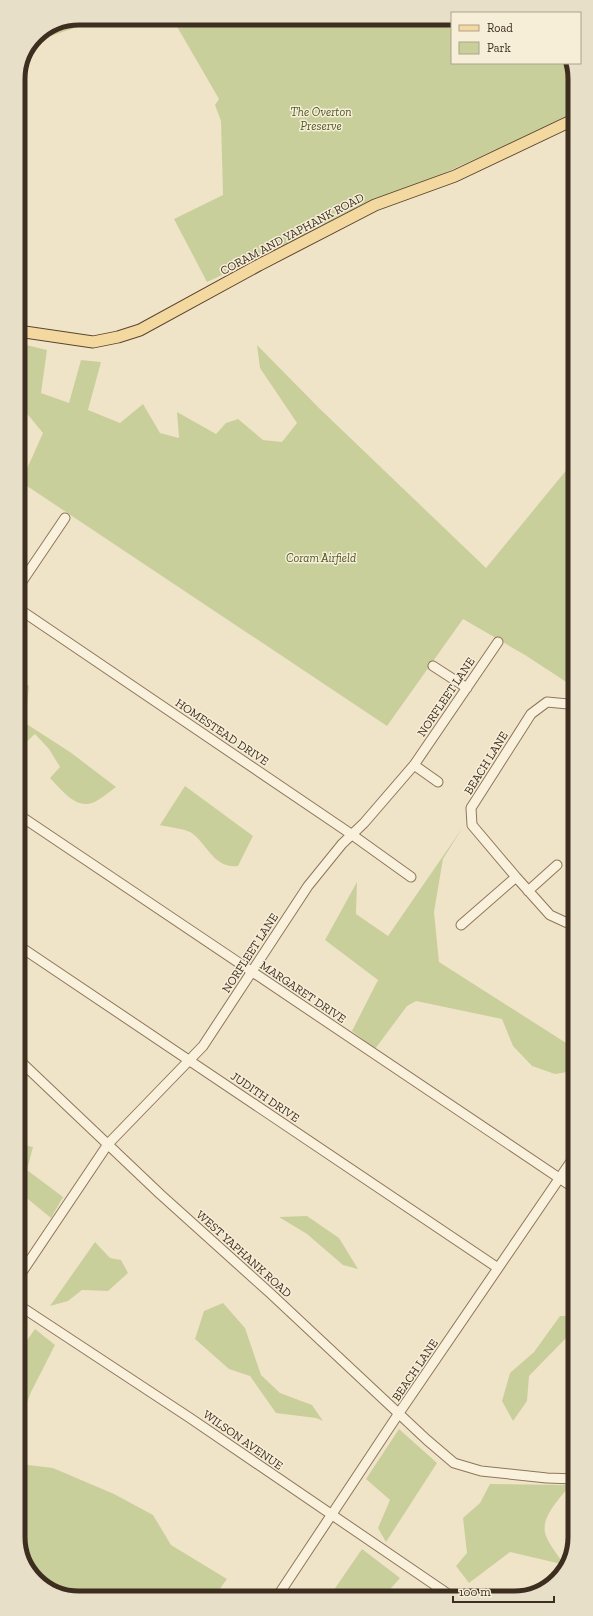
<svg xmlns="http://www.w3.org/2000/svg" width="593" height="1616" viewBox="0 0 593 1616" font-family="'Zilla Slab',serif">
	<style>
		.green { fill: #c9cf9b }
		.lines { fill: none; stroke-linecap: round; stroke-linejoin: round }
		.minor-casing { stroke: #8d765c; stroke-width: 11 }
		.major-casing { stroke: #5b4430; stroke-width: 13 }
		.minor { stroke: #faf1dc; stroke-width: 9 }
		.major { stroke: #f3d9a0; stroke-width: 11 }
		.labels { text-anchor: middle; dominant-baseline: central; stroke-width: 3; stroke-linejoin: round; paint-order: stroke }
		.park-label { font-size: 12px; font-style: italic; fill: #4d5a26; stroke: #f7eed8 }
		.street-label { font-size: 12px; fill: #3d2e20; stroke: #f7eed8 }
		.rim { fill: none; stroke: #3d2e20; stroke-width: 5 }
	</style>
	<rect width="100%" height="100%" fill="#f0e4c8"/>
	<path class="green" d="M79,18H104L33,42L36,36Z
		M172,18H452V63H573V114L207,282L174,219L223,195L221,121L215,105L219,99Z
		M18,343L47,350L41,393L69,403L81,360L101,362L88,410L120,423L143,404L160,433L179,438L177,412L216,434L226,423L238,419L263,440L282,442L297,423L260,368L257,345L319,408L486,568L573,462L574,687L525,655L463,619L387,726L21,482L43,433L19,404Z
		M19,676L29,686L25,723L70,752L116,787C109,792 100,800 92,803C75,809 60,788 50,778L60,767L49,749L35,734L23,745H19Z
		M185,786L253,836L238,866C215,869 208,846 193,834C188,829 168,827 160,825Z
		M463,827L443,859L434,912L439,962L574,1048V1071L555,1074L532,1066L513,1046L502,1019L416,1001L407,1006L375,1049L352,1031L378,980L325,940L357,882L356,914L388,936Z
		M20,1144L33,1147L27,1170L63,1197L51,1218L23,1195L20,1198Z
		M307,1216L339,1238L358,1269L343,1265L307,1234L279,1217Z
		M95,1242L110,1258L121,1260L128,1273L108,1291L82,1290L68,1301L50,1306Z
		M223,1303L245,1328L261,1375L280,1393L312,1405L323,1421L316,1418L276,1413L250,1376L229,1369L195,1339L204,1311Z
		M560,1316H568L566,1338L529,1376L527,1401L513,1421L502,1401L510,1373L534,1352Z
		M35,1329L55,1345L31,1392L20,1422V1350Z
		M399,1429L437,1463L386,1542L378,1528L390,1500L366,1479Z
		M20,1464L53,1468L114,1494L153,1515L171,1545L227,1579L214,1597L75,1598L39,1583L20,1553Z
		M490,1484L570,1485C560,1499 539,1518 546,1536C550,1546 558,1555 563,1563H557L510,1552L469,1583L456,1566L467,1553L463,1518L480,1503Z
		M362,1549L400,1578L384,1596L329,1597Z"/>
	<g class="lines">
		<defs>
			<path id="minor" d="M19,586L65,518
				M19,609L351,834L411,877
				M433,666L467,688
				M574,708L568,704L547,702L531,714L471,808L472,825L516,877L550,915L574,926
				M414,765L438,782
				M19,815L574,1188
				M528,891L557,865
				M461,925L516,877
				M19,946L498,1268
				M19,1060L160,1194L270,1293L427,1440L454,1463L481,1471L547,1478L575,1479
				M20,1275L108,1144L203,1046L308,886L342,844L364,823L414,765L498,642
				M20,1306L190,1418L451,1596
				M277,1597L399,1413L574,1157"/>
			<path id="major" d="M18,331L93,342L118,337L140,330L259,265L375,205L455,176L573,120"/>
		</defs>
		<use href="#minor" class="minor-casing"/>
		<use href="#major" class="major-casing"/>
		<use href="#minor" class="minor"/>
		<use href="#major" class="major"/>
	</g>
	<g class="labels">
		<g class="park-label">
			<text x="321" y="112">The Overton<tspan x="321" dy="14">Preserve</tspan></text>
			<text x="321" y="558">Coram Airfield</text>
		</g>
		<g class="street-label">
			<text transform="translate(292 234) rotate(-28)">CORAM AND YAPHANK ROAD</text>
			<text transform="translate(446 697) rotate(-56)">NORFLEET LANE</text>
			<text transform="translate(222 732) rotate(34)">HOMESTEAD DRIVE</text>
			<text transform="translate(486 763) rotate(-58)">BEACH LANE</text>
			<text transform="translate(250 953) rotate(-57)">NORFLEET LANE</text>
			<text transform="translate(303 992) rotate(34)">MARGARET DRIVE</text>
			<text transform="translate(265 1097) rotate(34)">JUDITH DRIVE</text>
			<text transform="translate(244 1254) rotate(42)">WEST YAPHANK ROAD</text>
			<text transform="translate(415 1370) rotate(-56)">BEACH LANE</text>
			<text transform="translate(243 1440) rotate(35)">WILSON AVENUE</text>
		</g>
	</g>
	<path d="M0 0H593V1616H0ZM79 25H514A54 54 0 0 1 568 79V1537A54 54 0 0 1 514 1591H79A54 54 0 0 1 25 1537V79A54 54 0 0 1 79 25Z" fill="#e8dfc9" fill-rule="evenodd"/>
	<path class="rim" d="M79 25H514A54 54 0 0 1 568 79V1537A54 54 0 0 1 514 1591H79A54 54 0 0 1 25 1537V79A54 54 0 0 1 79 25Z"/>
	<rect x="451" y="12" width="130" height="52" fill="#f7eed8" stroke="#ada18e"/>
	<rect x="459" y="25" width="20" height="6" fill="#f3d9a0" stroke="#ada18e"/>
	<text x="487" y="32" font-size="12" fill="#3d2e20">Road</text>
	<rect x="459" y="42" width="20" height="12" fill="#c9cf9b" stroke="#ada18e"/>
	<text x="487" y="52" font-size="12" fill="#3d2e20">Park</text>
	<path d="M453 1596v6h101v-6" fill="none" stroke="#3d2e20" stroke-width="2"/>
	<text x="459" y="1596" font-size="12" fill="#3d2e20" stroke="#f7eed8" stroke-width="3" paint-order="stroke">100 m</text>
</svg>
